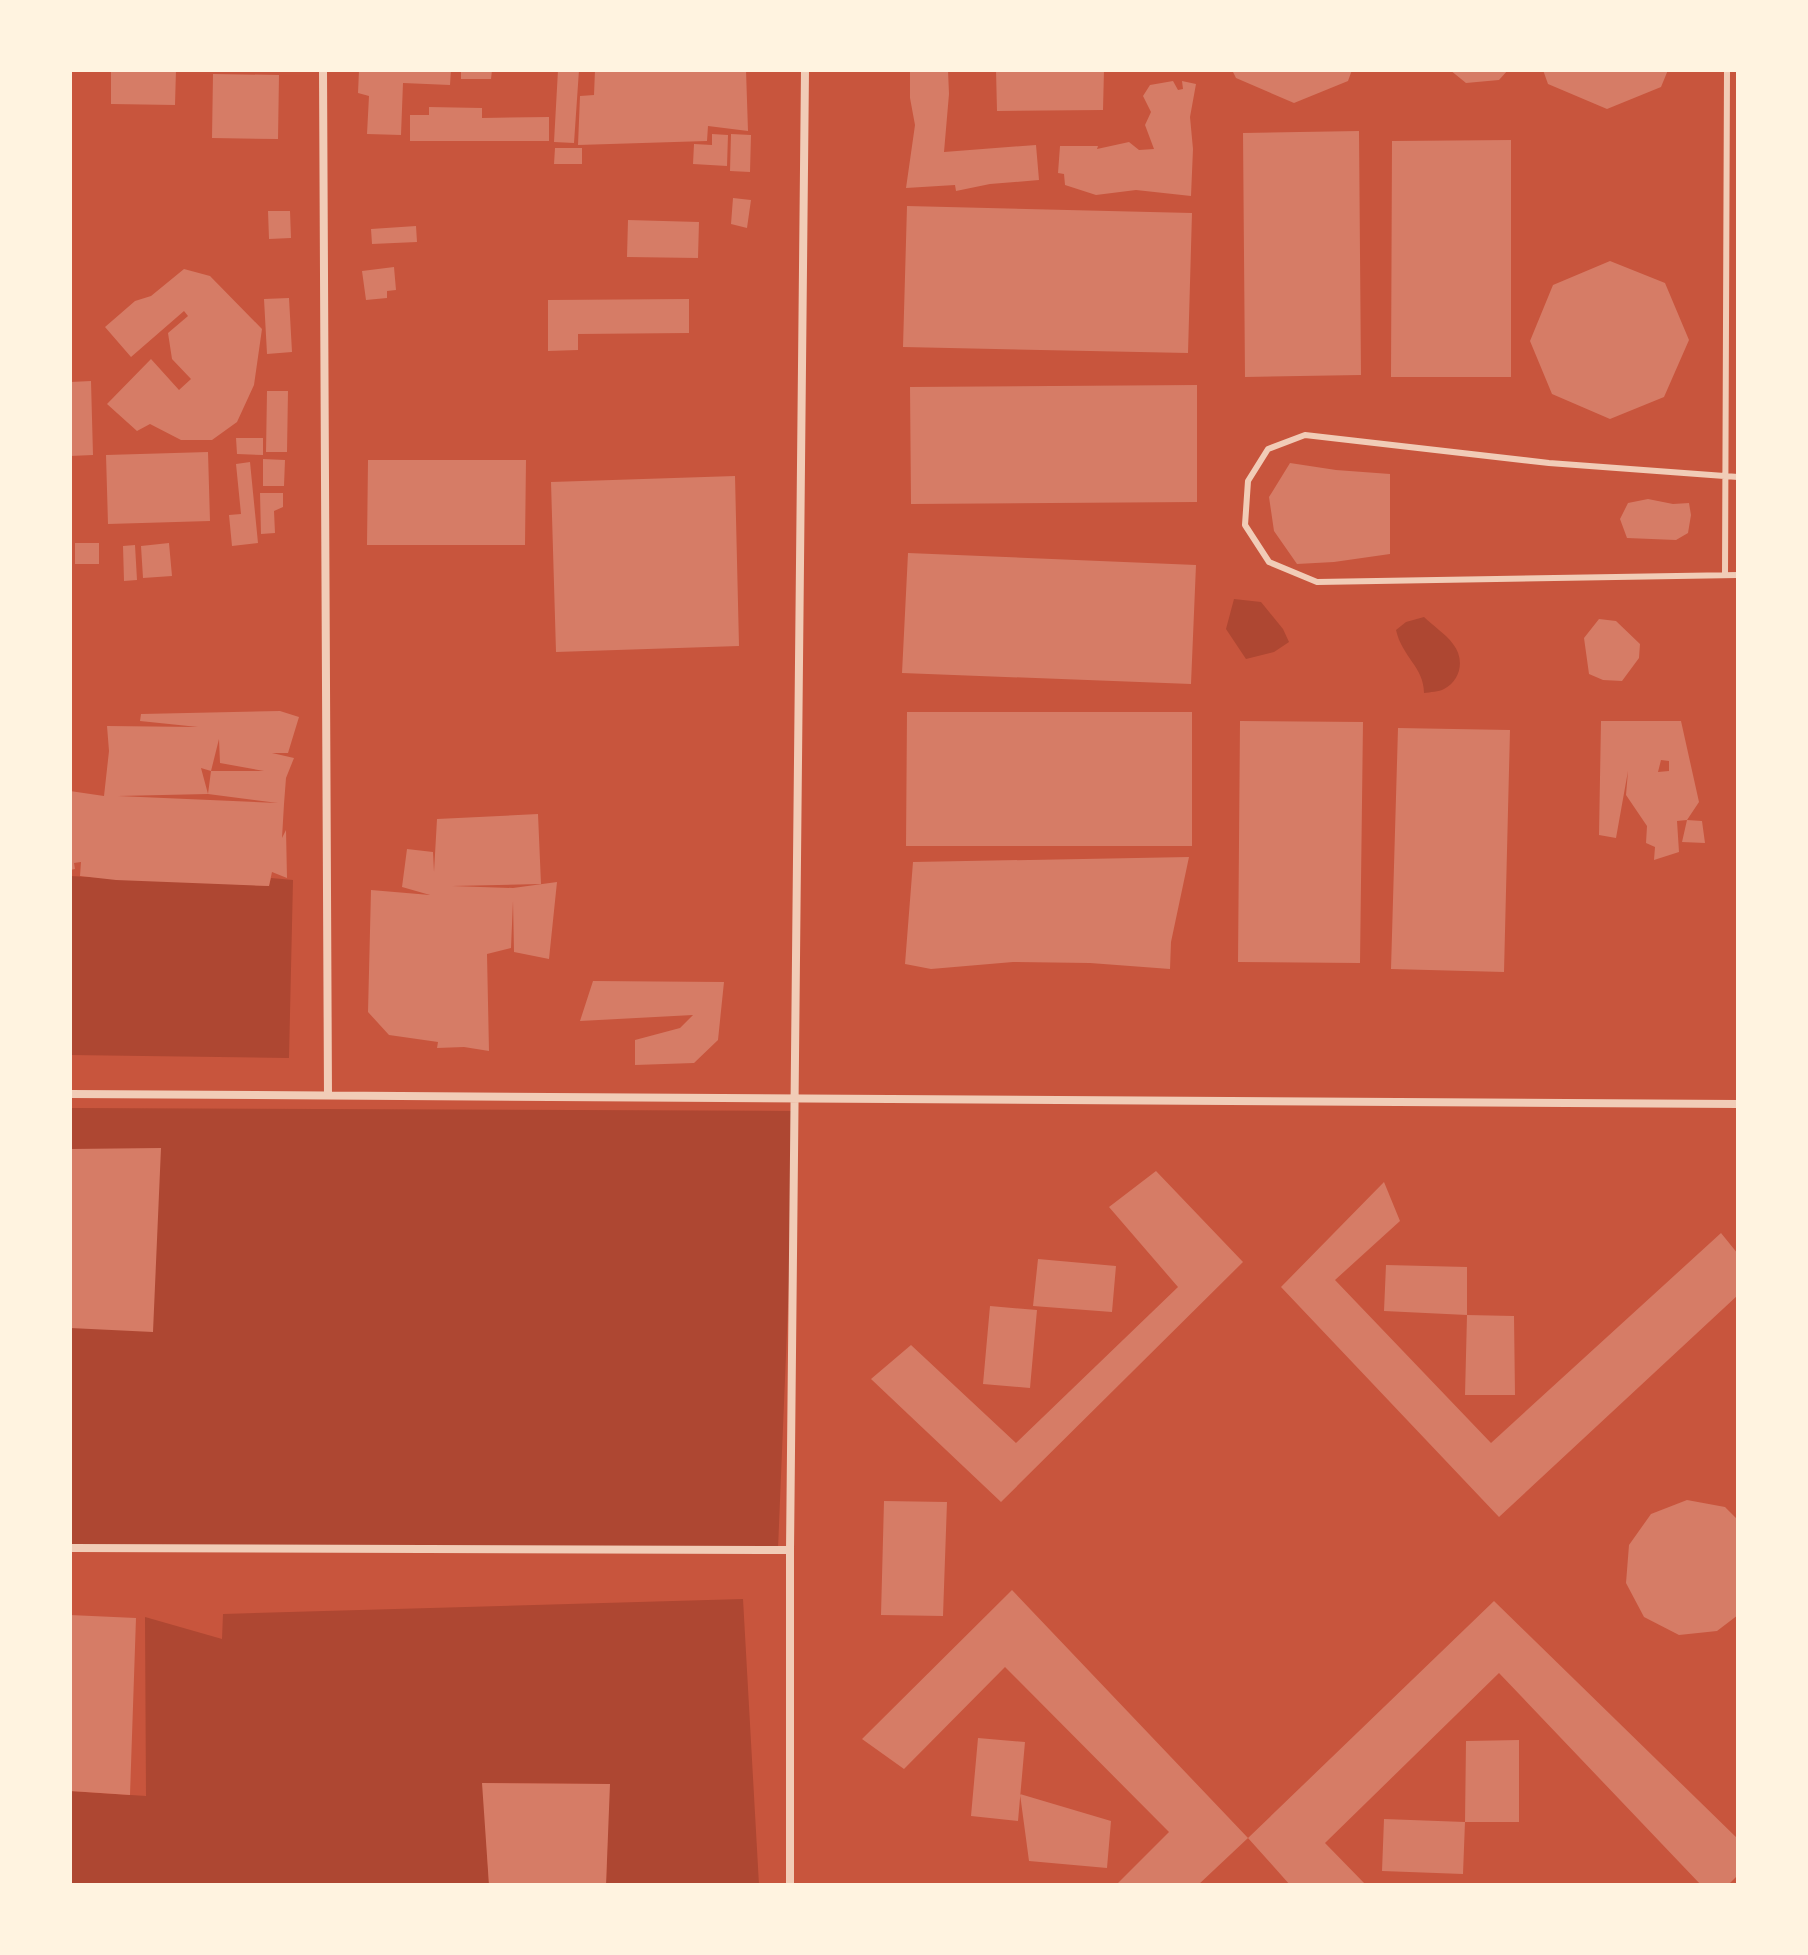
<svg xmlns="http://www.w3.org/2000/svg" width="1808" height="1955" viewBox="0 0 1808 1955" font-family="'Fira Sans Condensed',sans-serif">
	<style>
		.green { fill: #ae4732 }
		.building { fill: #d67c66; fill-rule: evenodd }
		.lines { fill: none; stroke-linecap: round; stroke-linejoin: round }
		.service { stroke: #f1ccb7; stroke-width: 6 }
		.minor { stroke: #f1ccb7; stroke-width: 8 }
	</style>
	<rect width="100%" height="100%" fill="#c8553d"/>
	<path class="green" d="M1234,599L1261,602L1283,629L1289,642L1274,652L1246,659L1226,629Z
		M1424,617C1433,626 1446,634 1453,644C1465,659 1461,680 1444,689C1439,692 1430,692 1424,693C1424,667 1402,657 1396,630L1406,622Z
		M70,876L269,886L271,878L293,880L289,1058L70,1055Z
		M70,1108L796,1111L778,1549L70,1547Z
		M743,1599L759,1885H606L609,1784L483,1783L489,1885H70V1791L146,1796L145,1617L222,1639L223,1614Z"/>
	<path class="building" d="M111,70H176L175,105L111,104Z
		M359,70H451L450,85L403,83L401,135L367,134L369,96L358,93Z
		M461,70H492L491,79H461Z
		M558,70H579L574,143L554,142Z
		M595,70H746L748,131L708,126L707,141L578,145L580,96L594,95Z
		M910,70H948L949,94L944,152L1036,145L1039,180L990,184L956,191L955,185L906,188L915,125L910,98Z
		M996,70H1104L1103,110L997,111Z
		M1232,70H1352L1348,81L1294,103L1236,78Z
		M1450,70H1508L1499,80L1466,83Z
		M1543,70H1668L1661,87L1607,109L1548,84Z
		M213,74L279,75L278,139L212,138Z
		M1173,81L1178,90L1183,89L1182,81L1196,84L1190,117L1193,149L1191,196L1136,190L1096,195L1065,185L1064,174L1058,173L1060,146H1098L1097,149L1129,142L1139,150L1154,149L1145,125L1151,112L1143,96L1150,85Z
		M429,107L482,108V118L549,117V141H410V115H429Z
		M1359,131L1361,375L1245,377L1243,133Z
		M712,134L728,135L727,166L693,164L694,144L712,145Z
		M731,134L751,135L750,172L730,171Z
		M1511,140V377H1391L1392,141Z
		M555,148H582V164H554Z
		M733,198L751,200L747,228L731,224Z
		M907,206L1192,213L1188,353L903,347Z
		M268,211H290L291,238L269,239Z
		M628,220L699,222L698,258L627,257Z
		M416,226L417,242L372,244L371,229Z
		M1610,261L1665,283L1689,340L1664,397L1610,419L1552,394L1530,341L1553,285Z
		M394,267L396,290L387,291V298L366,300L362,271Z
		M184,269L210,276L262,329L254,385L237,422L212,440H181L150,424L137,431L107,404L151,359L179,390L191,379L172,359L168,333L188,316L184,311L131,357L105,327L135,301L151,296Z
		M289,298L292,352L267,354L264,299Z
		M689,299V333L578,334V350L548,351V300Z
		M91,381L93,455L70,456V382Z
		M1197,385V502L911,504L910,387Z
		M267,391H288L287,452H266Z
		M236,438H263V455L237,454Z
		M208,452L210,521L108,524L106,455Z
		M263,459L285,460L284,486H263Z
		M368,460H526L525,545H367Z
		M250,462L258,543L232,546L229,515L241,514L236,464Z
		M1290,463L1336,470L1390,474V554L1334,562L1297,564L1274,531L1269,497Z
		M735,476L739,646L556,652L551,482Z
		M260,493H283V507L274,511L275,533L261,534Z
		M1648,499L1673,504L1689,503L1691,515L1688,533L1676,540L1627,538L1620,519L1628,503Z
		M75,543H99V564H75Z
		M169,543L172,576L143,578L141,546Z
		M135,545L137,580L124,581L123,546Z
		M908,553L1196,565L1191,684L902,673Z
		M1599,619L1616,621L1640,644L1639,658L1622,681L1603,680L1589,674L1584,638Z
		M280,711L299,717L288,753H272L294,758L286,778L284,804L282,838L286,830L287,878L272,872L269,886L116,880L80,876L81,862L74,863L75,869L70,870V791L104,796L109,751L107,726L198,727L140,721L141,714ZM219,739L220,763L264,771H211L208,794L201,768L211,771ZM208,794L278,803L118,796Z
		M907,712H1192V846H906Z
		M1240,721L1363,722L1360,963L1238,962Z
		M1601,721H1681L1699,802L1687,820L1677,821L1679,852L1654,860L1655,847L1646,843L1647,826L1626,795L1628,771L1616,838L1599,835ZM1661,760L1669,761V771L1658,772Z
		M1398,728L1510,730L1504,972L1391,969Z
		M538,814L541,884L452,886L513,888L557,882L549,959L514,952L513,901L511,948L487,954L489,1051L464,1047L437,1048L438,1042L389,1035L368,1012L371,890L430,895L402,887L407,849L433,852L434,872L437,819Z
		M1687,820L1702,821L1705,843L1682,842Z
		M1189,857L1171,942L1170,969L1090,963L1013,962L931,969L905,964L913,862Z
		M593,981L724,982L718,1040L694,1063L635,1065V1040L680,1028L693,1015L580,1021Z
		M161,1148L153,1332L70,1328V1149Z
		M1156,1171L1243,1262L1001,1502L871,1379L911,1345L1016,1443L1178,1287L1109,1207Z
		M1384,1182L1400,1221L1335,1280L1491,1443L1721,1233L1738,1254V1295L1499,1517L1281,1287Z
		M1038,1259L1116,1266L1112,1312L1033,1306Z
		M1386,1265L1467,1267V1315L1514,1316L1515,1395H1465L1467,1315L1384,1311Z
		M990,1306L1037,1310L1030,1388L983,1384Z
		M1687,1500L1725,1507L1738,1520V1615L1717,1631L1679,1635L1644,1617L1626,1583L1629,1545L1651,1514Z
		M884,1501L947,1502L943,1616L881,1615Z
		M1012,1590L1248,1838L1198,1885H1116L1169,1832L1005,1667L904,1769L862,1739Z
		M1494,1601L1738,1839V1875L1728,1885H1701L1499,1673L1325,1843L1366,1885H1290L1248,1838Z
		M70,1615L136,1618L130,1795L70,1791Z
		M978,1738L1025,1742L1018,1821L971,1816Z
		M1519,1740V1822H1465L1463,1874L1382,1871L1384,1819L1465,1822L1466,1741Z
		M482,1783L610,1784L606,1885H489Z
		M1020,1794L1111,1821L1107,1868L1029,1861Z"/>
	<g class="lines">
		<path class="service" d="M1738,477L1549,463L1305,435L1268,449L1248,481L1245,525L1269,562L1317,582L1738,575
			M1725,575L1727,70"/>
		<path class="minor" d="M323,70L328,1095
			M70,1094L1738,1104
			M70,1548L790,1550
			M790,1885V1550L805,70"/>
	</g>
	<rect width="1808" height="1955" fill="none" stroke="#fff3e0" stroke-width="144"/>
</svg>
